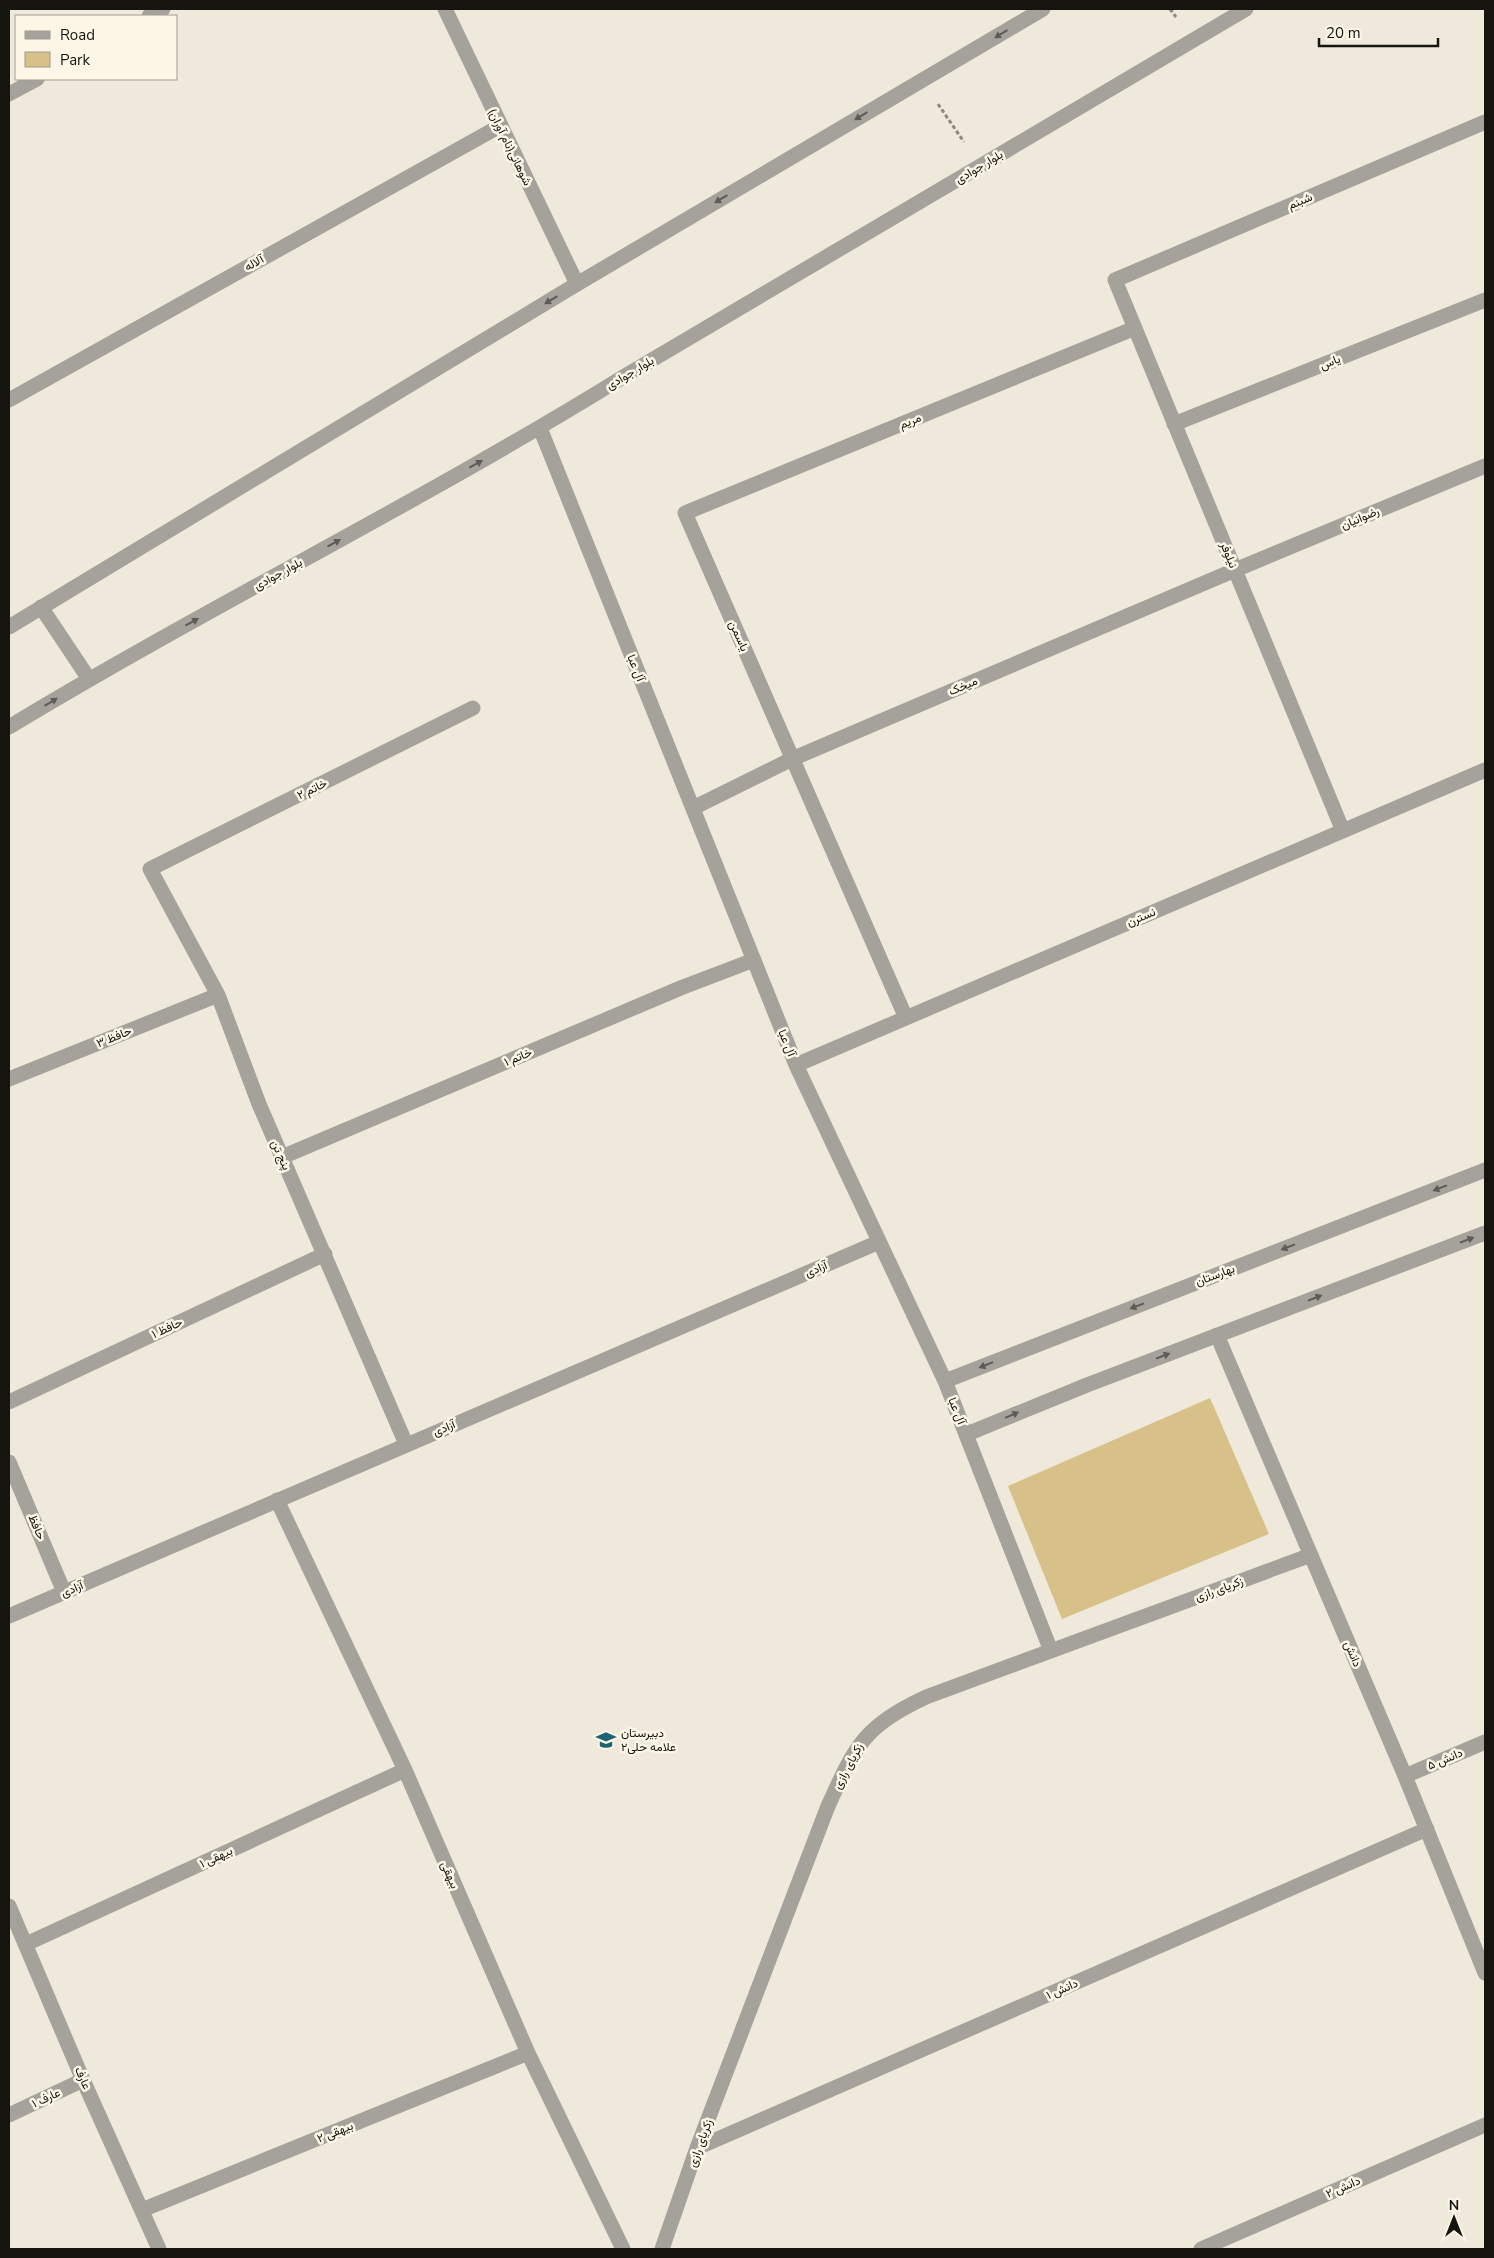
<svg xmlns="http://www.w3.org/2000/svg" width="1494" height="2258" viewBox="0 0 1494 2258" font-family="'Nunito Sans',Vazirmatn,sans-serif">
	<style>
		.green { fill: #d7c188 }
		.lines { fill: none; stroke-linecap: round; stroke-linejoin: round }
		.path { stroke: #8d897f; stroke-width: 3; stroke-dasharray: 4 2.5; stroke-linecap: butt }
		.minor { stroke: #a5a29c; stroke-width: 15 }
		.tertiary { stroke: #a5a29c; stroke-width: 15 }
		.oneway { fill: #5e5b56 }
		.labels { text-anchor: middle; dominant-baseline: central; stroke-width: 5; stroke-linejoin: round; paint-order: stroke }
		.street-label { font-size: 12px; fill: #16140f; stroke: #fcf6e7 }
		.poi-label { font-size: 12px; fill: #16140f; stroke: #fcf6e7; text-anchor: start }
	</style>
	<rect width="100%" height="100%" fill="#eee9da"/>
	<path class="green" d="M1210,1398L1269,1534L1062,1619L1008,1486Z"/>
	<g class="lines">
		<path class="path" d="M1170,9L1176,17
			M938,104L964,142"/>
		<path class="minor" d="M445,9L577,284
			M149,16L163,9
			M9,94L37,79
			M9,400L500,126
			M1174,424L1485,300
			M540,428L796,1065L945,1381L1051,1651
			M693,808L792,759L1235,570L1485,466
			M1343,831L1115,280L1485,122
			M906,1018L685,513L1135,328
			M796,1065L1485,770
			M9,1079L218,995
			M282,1157L683,987L754,960
			M1217,1335L1405,1776L1485,1973
			M945,1381L1485,1170
			M9,1402L325,1254
			M967,1434L1087,1385L1485,1233
			M406,1444L259,1104L218,995L150,869L473,708
			M9,1462L64,1592
			M277,1500L405,1770L528,2053L623,2249
			M9,1616L879,1242
			M1405,1776L1485,1742
			M9,1906L83,2080L159,2249
			M26,1944L405,1770
			M9,2115L83,2080
			M697,2148L1427,1829
			M142,2210L528,2053
			M662,2249L697,2148L828,1806C856,1745 863,1727 926,1697L1311,1555
			M1201,2249L1485,2125"/>
		<path class="tertiary" d="M41,607L89,679
			M9,627L577,284L1043,9
			M9,727C211,605 423,501 623,377L1246,9"/>
	</g>
	<defs><path id="oneway-solid" d="M-6-.8H1V-3.2L6.5 0L1 3.2V.8H-6Z" transform="scale(1.25)"/></defs>
	<g class="oneway">
		<use href="#oneway-solid" transform="translate(1001 34) rotate(149)"/>
		<use href="#oneway-solid" transform="translate(861 116) rotate(149)"/>
		<use href="#oneway-solid" transform="translate(721 199) rotate(149)"/>
		<use href="#oneway-solid" transform="translate(551 300) rotate(149)"/>
		<use href="#oneway-solid" transform="translate(476 464) rotate(-29)"/>
		<use href="#oneway-solid" transform="translate(334 543) rotate(-29)"/>
		<use href="#oneway-solid" transform="translate(192 622) rotate(-29)"/>
		<use href="#oneway-solid" transform="translate(51 702) rotate(-31)"/>
		<use href="#oneway-solid" transform="translate(1440 1188) rotate(159)"/>
		<use href="#oneway-solid" transform="translate(1467 1240) rotate(-21)"/>
		<use href="#oneway-solid" transform="translate(1288 1247) rotate(159)"/>
		<use href="#oneway-solid" transform="translate(1315 1298) rotate(-21)"/>
		<use href="#oneway-solid" transform="translate(1137 1306) rotate(159)"/>
		<use href="#oneway-solid" transform="translate(1163 1356) rotate(-21)"/>
		<use href="#oneway-solid" transform="translate(986 1365) rotate(158)"/>
		<use href="#oneway-solid" transform="translate(1012 1415) rotate(-23)"/>
	</g>
	<defs>
		<symbol id="school-bare" viewBox="-9 -9 18 18"><path d="M0-5L7-2L0 1L-7-2ZM-4 1L0 2.5L4 1V4Q0 6-4 4Z" fill="#1d6373" stroke="#fcf6e7" stroke-width="2.5" paint-order="stroke"/></symbol>
	</defs>
	<g fill-rule="evenodd">
		<use href="#school-bare" x="592" y="1726" width="28" height="28"/>
	</g>
	<g class="labels">
		<g class="street-label">
			<text transform="translate(510 147) rotate(64)">شوهانی(نام آوران)</text>
			<text transform="translate(979 167) rotate(-31)">بلوار جوادی</text>
			<text transform="translate(1300 201) rotate(-23)">شبنم</text>
			<text transform="translate(254 263) rotate(-29)">آلاله</text>
			<text transform="translate(1330 362) rotate(-22)">یاس</text>
			<text transform="translate(630 373) rotate(-31)">بلوار جوادی</text>
			<text transform="translate(910 421) rotate(-22)">مریم</text>
			<text transform="translate(1360 518) rotate(-23)">رضوانیان</text>
			<text transform="translate(1229 555) rotate(68)">نیلوفر</text>
			<text transform="translate(278 574) rotate(-29)">بلوار جوادی</text>
			<text transform="translate(739 636) rotate(66)">یاسمن</text>
			<text transform="translate(636 668) rotate(68)">آل عبا</text>
			<text transform="translate(963 686) rotate(-23)">میخک</text>
			<text transform="translate(312 789) rotate(-26)">خاتم ۲</text>
			<text transform="translate(1141 917) rotate(-23)">نسترن</text>
			<text transform="translate(114 1037) rotate(-22)">حافظ ۳</text>
			<text transform="translate(787 1043) rotate(68)">آل عبا</text>
			<text transform="translate(518 1057) rotate(-23)">خاتم ۱</text>
			<text transform="translate(281 1155) rotate(66)">پنج تن</text>
			<text transform="translate(816 1269) rotate(-23)">آزادی</text>
			<text transform="translate(1215 1275) rotate(-21)">بهارستان</text>
			<text transform="translate(167 1328) rotate(-25)">حافظ ۱</text>
			<text transform="translate(957 1411) rotate(68)">آل عبا</text>
			<text transform="translate(444 1428) rotate(-23)">آزادی</text>
			<text transform="translate(37 1527) rotate(67)">حافظ</text>
			<text transform="translate(72 1589) rotate(-23)">آزادی</text>
			<text transform="translate(1219 1589) rotate(-20)">زکریای رازی</text>
			<text transform="translate(1353 1654) rotate(67)">دانش</text>
			<text transform="translate(1445 1759) rotate(-23)">دانش ۵</text>
			<text transform="translate(848 1766) rotate(-62)">زکریای رازی</text>
			<text transform="translate(216 1857) rotate(-25)">بیهقی ۱</text>
			<text transform="translate(450 1875) rotate(67)">بیهقی</text>
			<text transform="translate(1062 1989) rotate(-24)">دانش ۱</text>
			<text transform="translate(83 2078) rotate(67)">عارف</text>
			<text transform="translate(46 2098) rotate(-25)">عارف ۱</text>
			<text transform="translate(335 2132) rotate(-22)">بیهقی ۲</text>
			<text transform="translate(700 2143) rotate(-70)">زکریای رازی</text>
			<text transform="translate(1343 2187) rotate(-24)">دانش ۲</text>
		</g>
		<g class="poi-label">
			<text x="621" y="1733">دبیرستان<tspan x="621" dy="14">علامه حلی۲</tspan></text>
		</g>
	</g>
	<rect width="1494" height="2258" fill="none" stroke="#16140f" stroke-width="20"/>
	<rect x="15" y="15" width="162" height="65" fill="#fcf6e7" stroke="#a09c91"/>
	<rect x="25" y="31" width="25" height="8" fill="#a5a29c" stroke="#a09c91"/>
	<text x="60" y="40" font-size="15" fill="#16140f">Road</text>
	<rect x="25" y="52" width="25" height="15" fill="#d7c188" stroke="#a09c91"/>
	<text x="60" y="65" font-size="15" fill="#16140f">Park</text>
	<g transform="translate(1454 2218)" stroke="#fcf6e7" stroke-width="4" paint-order="stroke">
	<path d="M0-4L9 19L0 12L-9 19Z" fill="#16140f"/>
	<text y="-8" font-size="14" font-weight="bold" text-anchor="middle" fill="#16140f">N</text>
	</g>
	<path d="M1319 38v8h119v-8" fill="none" stroke="#16140f" stroke-width="2.5"/>
	<text x="1326" y="38" font-size="15" fill="#16140f" stroke="#fcf6e7" stroke-width="4" paint-order="stroke">20 m</text>
</svg>
